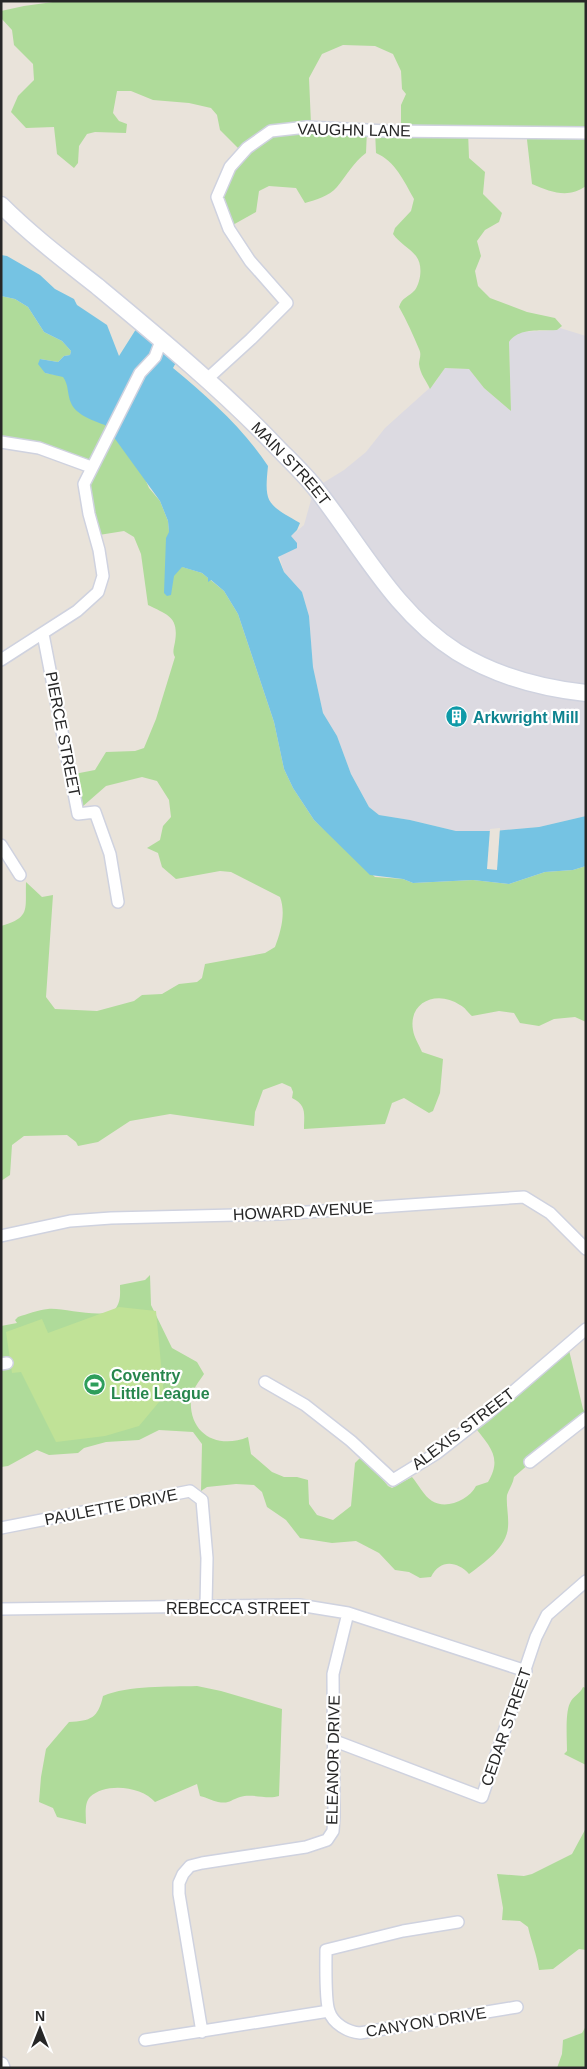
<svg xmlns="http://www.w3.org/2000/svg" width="587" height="2069" viewBox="0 0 587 2069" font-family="Arial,sans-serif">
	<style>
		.industrial { fill: #dcdae1 }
		.green { fill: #afdb9a }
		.pitch { fill: #c0e297 }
		.water { fill: #75c3e3 }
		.pier { fill: #e9e3da }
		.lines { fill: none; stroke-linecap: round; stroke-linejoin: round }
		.minor-casing { stroke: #cfd2df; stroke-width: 14 }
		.tertiary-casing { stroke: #cfd2df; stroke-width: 18 }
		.secondary-casing { stroke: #cfd2df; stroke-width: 19 }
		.minor { stroke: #fff; stroke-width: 11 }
		.tertiary { stroke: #fff; stroke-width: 15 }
		.secondary { stroke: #fff; stroke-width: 16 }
		.labels { text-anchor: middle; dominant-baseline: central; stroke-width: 4.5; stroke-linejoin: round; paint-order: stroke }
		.street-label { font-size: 16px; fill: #272727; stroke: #fff }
		.culture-label { font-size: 16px; font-weight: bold; fill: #0d838f; stroke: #fff; text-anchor: start }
		.leisure-label { font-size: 16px; font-weight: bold; fill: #27864d; stroke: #fff; text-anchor: start }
	</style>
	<rect width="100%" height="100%" fill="#e9e3da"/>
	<path class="industrial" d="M560,328L586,336V816L539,827L494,831H456L410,820L379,815L369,807L351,774L337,736L323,713L313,667L309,616L302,592L284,572L277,548L304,525L311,500L318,486L344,470L366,452L385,428L434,384L445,368L469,369L484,388L511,411L509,342L513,336L521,332L557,330Z"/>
	<path class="green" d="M60,1H586V186C568,199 551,192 532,184L526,131H468L469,158L485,172L483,194L502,213L499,222L485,230L477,241L481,256L475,271L478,286L490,298L527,312L555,318L562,326L557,330C541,331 519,327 509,342L511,411L484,388L469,369L445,368L430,389C426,380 420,374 419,364C419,359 422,355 419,349C413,335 407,321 399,307C402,297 409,297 415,290C421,281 423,265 416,256C410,248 399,243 393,234L395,228L411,211L414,199C404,181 395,161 376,153L375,130L401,128V105L406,94L402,89L401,71L393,54L375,46L343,45L322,54L309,78L311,124L367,130L366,153C353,163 347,175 337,187C329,196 316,200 305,203L296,188L269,186L259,191L256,212L231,226L220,203L242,152L220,130L217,115L211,108L189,103L153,100L131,91H117L113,113L119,121L127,124L126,133L95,132L87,134L79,146L78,163L74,168L57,154L54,127L26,128L11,112L18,96L34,80L33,64L14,45L12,30L1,18V11L24,6Z
		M1,296L15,299L28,307L44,332L62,341L71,351L70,355L64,356L58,362L40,359L45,373L63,376L110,427L138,463L149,488L160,501L168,521L171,552L176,565L202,573L224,591L238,614L274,722L284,769L293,788L314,820L375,877L403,879L413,883L473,880L509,884L545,872L573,870L586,866V1022L575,1017L554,1019L539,1026L520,1023L514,1013L499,1011L472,1016C468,1013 465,1007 460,1005C438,990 408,1001 413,1030C414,1037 419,1045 422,1052L443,1059L440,1093L433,1111L429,1113L404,1098L392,1103L385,1124L304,1129C304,1114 307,1105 292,1098L293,1092L291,1087L282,1083L263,1090L255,1112L254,1126L170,1114L130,1121L98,1142L78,1146L76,1142L67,1135L24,1136L12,1145L10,1175L1,1181V926C31,917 25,910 26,882L42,897L53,895L46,997L55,1009L97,1011L134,1001L142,995L162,994L179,984L197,982L202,978L205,964L265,953L275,947C281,931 286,913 280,897L231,872L220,871L176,879L162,867L158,853L147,848L160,840L163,826L171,817L169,800L157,781L142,777L106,786L82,807L69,775L95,770L106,752L135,751L144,748L156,719L175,657C172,652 174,648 175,642C179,617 168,615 148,605L141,554L134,537L124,531L99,535L86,486L91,469L1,441Z
		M150,1275L151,1305L172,1348L197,1362L204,1374C200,1380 192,1390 191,1398C188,1433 217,1450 248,1437L251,1454L272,1472L284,1477H297L308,1480L309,1504L317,1515L333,1520L351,1506L355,1463L363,1455L388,1486L392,1488L412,1477C418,1484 424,1496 432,1501C446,1510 469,1500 476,1486L488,1482C503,1457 489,1446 474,1426L568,1346L583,1409L586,1414L514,1477C513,1484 509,1489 507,1495C506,1505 509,1517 508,1527C507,1547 484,1563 469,1574C457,1561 440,1559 431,1577L420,1578L409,1572L395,1570L379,1553L356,1541L332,1543L300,1538L286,1520L267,1507L262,1492L254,1485L236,1484L207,1487L201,1491L202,1444L193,1432L159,1430L139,1440L106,1442L84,1448L78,1453L49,1455L37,1450L8,1466L1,1467V1326L17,1323L15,1320L18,1317C27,1314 38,1310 48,1309C63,1307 106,1321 116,1308C121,1301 120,1293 120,1285L145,1280Z
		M197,1686L221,1691L282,1709L279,1796C267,1800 252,1793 240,1797C230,1800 230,1804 218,1802C212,1801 206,1797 200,1796L197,1784L155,1802C142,1786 105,1782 90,1797C84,1803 86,1816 86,1824L57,1817L53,1808L39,1802L41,1777L46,1749L69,1722C91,1721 98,1718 103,1696C129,1685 168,1687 197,1686Z
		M583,1687L586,1688V1765L564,1754L567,1751C567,1738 565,1713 570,1703C573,1696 580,1694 583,1687Z
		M586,1828V1950L579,1949L553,1969L539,1970C537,1955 531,1941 528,1927L520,1921L502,1920L503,1908L497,1874L524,1876L532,1874L572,1854Z
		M586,2026V2068H557L562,2054L563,2040L582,2033Z"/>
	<path class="pitch" d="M119,1307L156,1311L164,1396L139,1426L105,1436L56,1442L21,1372L12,1373L6,1332L42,1319L48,1333Z"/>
	<path class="water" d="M1,255L7,256L40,275L55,289L74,299L77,305L107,325L119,356L138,326L179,357L173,368C208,397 243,428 268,466C264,504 267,504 300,523L297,530L291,536L297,543V548L278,557L284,572L302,592L309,616L313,667L323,713L337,736L351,774L369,807L379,815L410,820L456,831H494L539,827L586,816V866L573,870L545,872L509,884L473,880L413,883L403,879L370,875L314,820L293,788L284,769L274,722L238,614L224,591L211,580L208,582V578L202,573L182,567L174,576L171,595L167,596L164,593L166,538L169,532L168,521L160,501L105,425C94,421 76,415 71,403C67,394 69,385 63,377L45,373L38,364L40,359L58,362L64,356L70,355L71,351L62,341L44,332L28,307L15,299L1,296Z"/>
	<path class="pier" d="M500,828L497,870L487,869L490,829Z"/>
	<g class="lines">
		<defs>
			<path id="minor" d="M206,380L251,339L287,303L250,261L229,229L217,197L230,167L247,148L271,131L307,127L387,131L586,133
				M1,442L39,448L91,467
				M43,634L78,814L95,812L110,854L118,902
				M1,660L77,611L98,592L103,576L99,550L89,514L84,484L140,373L155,357L161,341
				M1,845L20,875
				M1,1236L70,1221L111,1218L278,1214L524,1197L550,1213L586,1249
				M1,1364L7,1363
				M265,1382L305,1405L351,1441L393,1480L437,1453L487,1414L586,1329
				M530,1462L586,1418
				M1,1528L190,1491L202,1500L207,1558L206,1606
				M1,1609L299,1605L348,1613L526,1671
				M335,1741L482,1797L536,1637L547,1615L586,1581
				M458,1922L403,1931L326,1950C326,1964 325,2001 329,2011C333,2024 348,2032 360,2033L517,2007
				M202,2032L179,1894V1883L183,1874L190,1866L202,1863L306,1847L327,1840L333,1831L334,1817L333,1674L348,1613
				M145,2040L329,2011"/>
			<path id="tertiary" d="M1,2065L2,2068"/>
			<g id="secondary">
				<path id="s1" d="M1,205C31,235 64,260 97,286C156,335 219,387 272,442C287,458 304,473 317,490C361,546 395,613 457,652C496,676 540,688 586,693"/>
			</g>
		</defs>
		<use href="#minor" class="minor-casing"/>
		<use href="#tertiary" class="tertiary-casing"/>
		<use href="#secondary" class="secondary-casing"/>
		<use href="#minor" class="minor"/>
		<use href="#tertiary" class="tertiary"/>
		<use href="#secondary" class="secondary"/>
	</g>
	<defs>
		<symbol id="building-disc" viewBox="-11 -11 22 22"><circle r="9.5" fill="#0f9aa8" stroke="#fff"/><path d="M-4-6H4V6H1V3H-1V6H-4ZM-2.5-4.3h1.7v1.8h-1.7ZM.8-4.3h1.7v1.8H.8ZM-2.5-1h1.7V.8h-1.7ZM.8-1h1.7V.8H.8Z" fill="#fff"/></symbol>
		<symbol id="stadium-disc" viewBox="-11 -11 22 22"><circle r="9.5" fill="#2e9e5b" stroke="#fff"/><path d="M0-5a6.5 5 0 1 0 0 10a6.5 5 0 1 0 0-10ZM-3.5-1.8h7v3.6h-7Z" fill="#fff"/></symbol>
	</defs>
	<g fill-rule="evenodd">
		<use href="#building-disc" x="444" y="704" width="25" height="25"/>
		<use href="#stadium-disc" x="82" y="1372" width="25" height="25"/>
	</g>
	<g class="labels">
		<g class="street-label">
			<text transform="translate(354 130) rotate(1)">VAUGHN LANE</text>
			<text stroke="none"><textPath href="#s1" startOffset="389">MAIN STREET</textPath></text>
			<text transform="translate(63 734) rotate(79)">PIERCE STREET</text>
			<text transform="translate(303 1211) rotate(-3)">HOWARD AVENUE</text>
			<text transform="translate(463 1429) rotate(-37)">ALEXIS STREET</text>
			<text transform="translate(111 1507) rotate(-11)">PAULETTE DRIVE</text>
			<text x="238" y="1608">REBECCA STREET</text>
			<text transform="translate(506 1727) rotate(-71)">CEDAR STREET</text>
			<text transform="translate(333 1760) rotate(-89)">ELEANOR DRIVE</text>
			<text transform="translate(426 2022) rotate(-9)">CANYON DRIVE</text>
		</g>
		<g class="culture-label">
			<text x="473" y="717">Arkwright Mill</text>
		</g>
		<g class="leisure-label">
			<text x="111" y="1375">Coventry<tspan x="111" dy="18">Little League</tspan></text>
		</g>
	</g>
	<rect width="587" height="2069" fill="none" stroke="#272727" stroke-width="5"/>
	<g transform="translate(40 2029)" stroke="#ffffff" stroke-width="4" paint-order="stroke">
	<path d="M0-4L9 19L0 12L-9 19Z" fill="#272727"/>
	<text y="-8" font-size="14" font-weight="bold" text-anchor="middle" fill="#272727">N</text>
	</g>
</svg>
